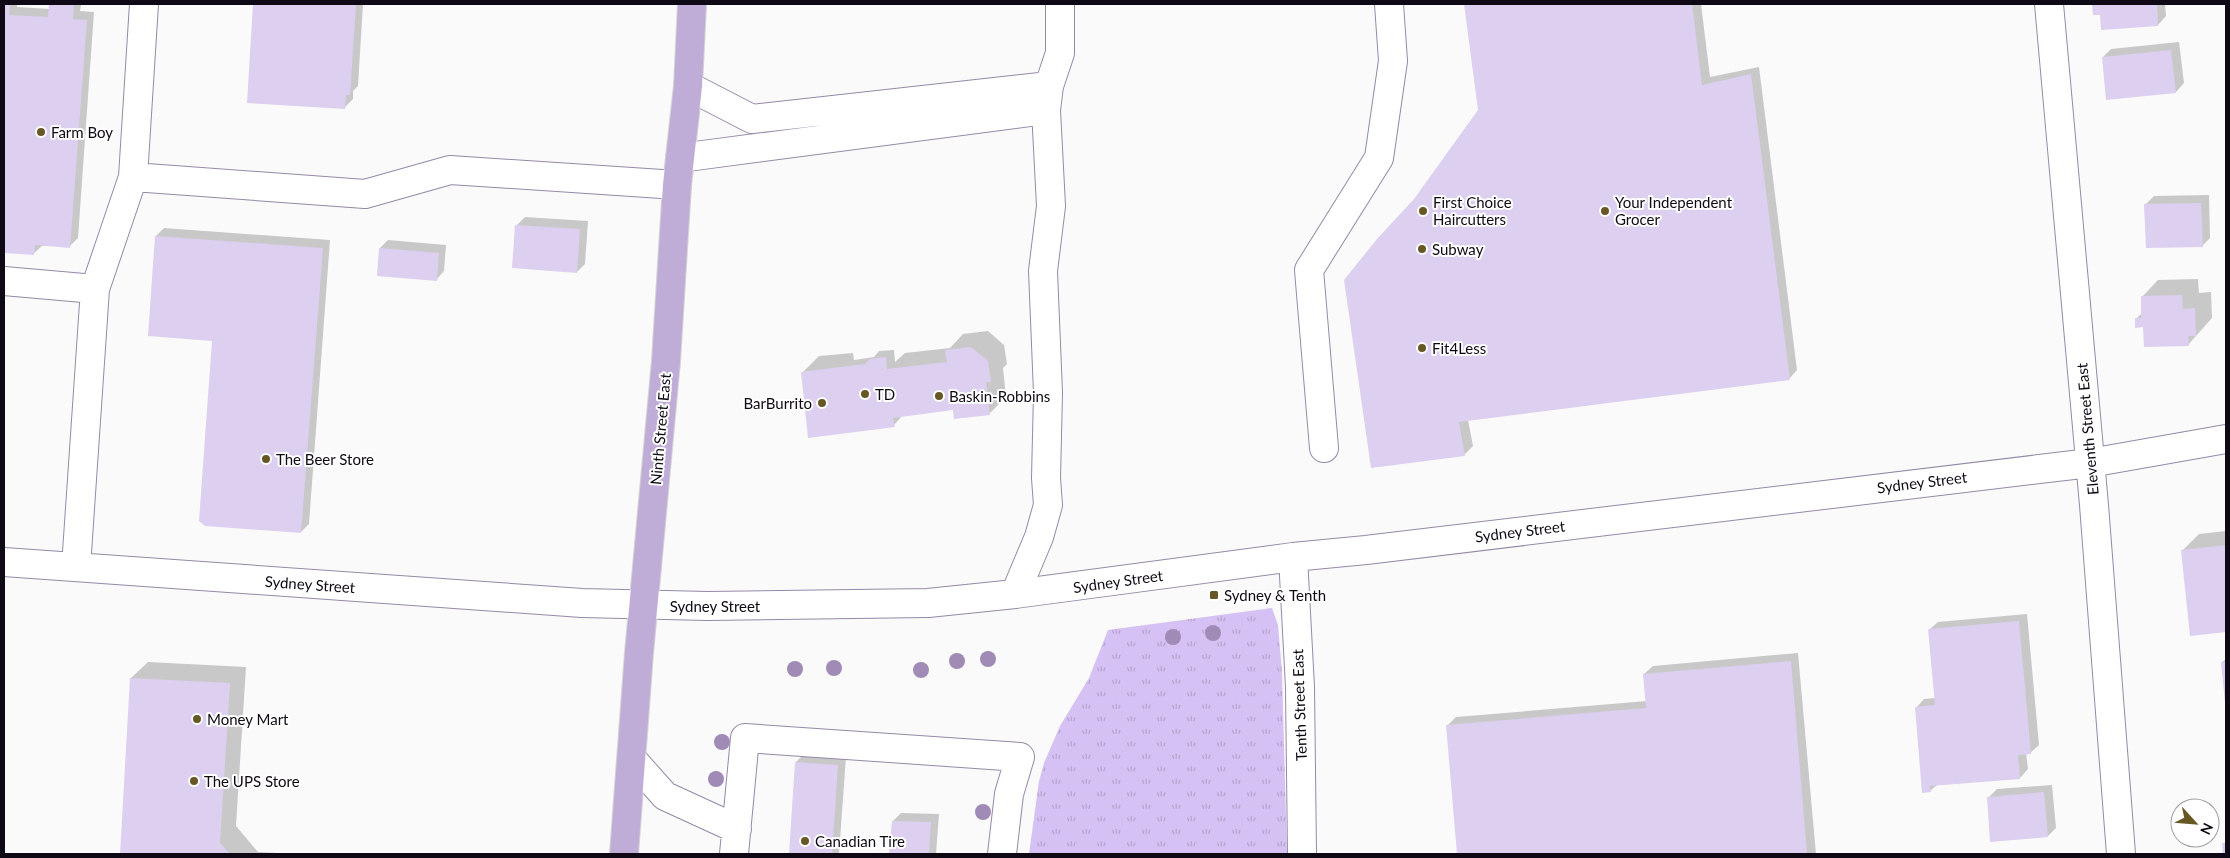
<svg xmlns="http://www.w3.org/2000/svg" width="2230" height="858" viewBox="0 0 2230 858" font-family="Lato,sans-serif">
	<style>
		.grass { fill: url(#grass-tufts) }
		.shadow { fill: #0003 }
		.building { fill: #dccff0 }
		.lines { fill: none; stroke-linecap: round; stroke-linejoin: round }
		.minor-casing { stroke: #9589a8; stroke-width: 30 }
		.major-casing { stroke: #d4d3d5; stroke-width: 30 }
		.minor { stroke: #fff; stroke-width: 28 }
		.major { stroke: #bfadd7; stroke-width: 28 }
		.tree { fill: #9f8bb5 }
		.poi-dot { fill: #665724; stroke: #fff; stroke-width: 2 }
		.labels { text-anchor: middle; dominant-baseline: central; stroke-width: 4; stroke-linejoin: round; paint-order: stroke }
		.poi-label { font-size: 15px; fill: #0e0914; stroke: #fff; text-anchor: start }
		.street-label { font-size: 15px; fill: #0e0914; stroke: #fff }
	</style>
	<defs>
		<pattern id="grass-tufts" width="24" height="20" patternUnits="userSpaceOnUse" patternTransform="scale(1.25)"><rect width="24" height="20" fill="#d5c1f3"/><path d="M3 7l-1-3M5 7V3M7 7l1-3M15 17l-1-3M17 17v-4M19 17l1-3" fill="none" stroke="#b6a4cf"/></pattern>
	</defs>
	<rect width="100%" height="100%" fill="#fafafa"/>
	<path class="grass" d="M1272,608L1278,625L1282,672L1287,854H1029L1039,781L1044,763L1060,726L1089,678L1108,630Z"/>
	<path class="shadow" d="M4,4H17V7L50,9V4H81L80,11L94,12L78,238L70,246H42L33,254L4,242Z
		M254,4H363L358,86L353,91V99L345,107L248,101Z
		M1465,4H1701L1710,77L1759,67L1797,370L1789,379L1468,420L1473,446L1465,454L1372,467L1415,200L1480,110Z
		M2093,4H2165L2166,16L2158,25L2101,13L2094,14Z
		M2179,42L2184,83L2176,92L2103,57L2111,49Z
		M2209,195L2210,238L2202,246L2145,205L2154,196Z
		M525,217L588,221L585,264L577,272L517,225Z
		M164,228L330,240L309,524L301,532L214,340L156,236Z
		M388,240L446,245L444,271L436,280L380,248Z
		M2198,279L2199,293L2211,292L2212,318L2188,345L2145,326L2136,319L2142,313V297L2158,280Z
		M988,331L1004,345L1007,364L1003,368L1006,397L989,414L954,409L902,416L894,425L802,373L819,356L853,353L854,360L874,357L879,351L894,350L895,362L905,353L950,348L963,334Z
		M2226,531V631L2191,635L2183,550L2199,534Z
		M2027,614L2039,745L2030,753H2026L2028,769L2020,778L1937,785L1930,791L1916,708L1924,699L1935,698L1929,630L1938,622Z
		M1798,653L1816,854H1459L1448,725L1456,717L1647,701L1644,674L1653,666Z
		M2226,659V705L2222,662Z
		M148,662L246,667L236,826L258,852L297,854H121L131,678Z
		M804,754L846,757L839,854H790L796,762Z
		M2052,785L2056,828L2048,836L1988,798L1997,789Z
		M901,813L939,814L936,854H890L893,821Z"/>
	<path class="building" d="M4,4H10L9,15L48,17L49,4L74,5L73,19L87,20L70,248L35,245L34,255L5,253Z
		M253,4H356L350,95H346L345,109L247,103Z
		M1464,4H1692L1702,85L1751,74L1790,380L1459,422L1465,456L1371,468L1344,280L1377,239L1414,199L1478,110Z
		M2092,4H2157L2158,26L2101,30L2100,15H2093Z
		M2171,50L2176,93L2106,100L2102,57Z
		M2201,203L2203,247L2146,248L2144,204Z
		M515,225L580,229L577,273L512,268Z
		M155,236L323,248L301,533L205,526L199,521L212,341L148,336Z
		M379,248L439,253L437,281L377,276Z
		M2182,295L2183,309L2195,308L2196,336H2188L2189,346L2144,347L2143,327L2135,328V318H2141V296Z
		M971,347L988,361L991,382H986L990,415L954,419L953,410L893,418L895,427L808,438L801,372L865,364L870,359L886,357L887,369L947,362L945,350Z
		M2226,545V632L2190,636L2181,550Z
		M2019,621L2031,754L2018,755L2020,779L1930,786L1931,792L1922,793L1915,707L1935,705L1928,629Z
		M1791,661L1807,854H1457L1446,725L1646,708L1643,674Z
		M2221,662H2226V703H2225Z
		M130,678L230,683L220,843L230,854H120Z
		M795,762L838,765L832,854H789Z
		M2044,792L2048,837L1990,842L1987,797Z
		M892,821L931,822L929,854H889Z
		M2222,843H2226V854H2223Z"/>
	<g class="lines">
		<defs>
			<path id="minor" d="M2049,4L2094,505L2121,854
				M688,86L752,119L1049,86
				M680,158L1046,110
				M133,177L144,4
				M4,281L95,289L76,567
				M95,289L133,177L365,194L450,170L677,185
				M1324,448L1309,270L1379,158L1393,61L1389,4
				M1293,557L1300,687L1302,854
				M4,562L582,603L707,606L928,603L1015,594L1293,557L1366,550L2090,463L2226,439
				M1015,594L1039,537L1048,505L1046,478L1048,393L1043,271L1051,206L1046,110L1049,86L1060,53V4
				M632,759L665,796L737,829
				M734,854L745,738L1020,757L1009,794L1002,854"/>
			<path id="major" d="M624,854L639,653L666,361L677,185L688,86L692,4"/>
		</defs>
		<use href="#minor" class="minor-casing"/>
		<use href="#major" class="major-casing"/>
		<use href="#minor" class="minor"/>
		<use href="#major" class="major"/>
	</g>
	<g class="tree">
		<circle cx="1213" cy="633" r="8"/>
		<circle cx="1173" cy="637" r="8"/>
		<circle cx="988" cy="659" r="8"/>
		<circle cx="957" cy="661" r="8"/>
		<circle cx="834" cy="668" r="8"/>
		<circle cx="795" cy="669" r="8"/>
		<circle cx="921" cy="670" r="8"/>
		<circle cx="722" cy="742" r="8"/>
		<circle cx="716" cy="779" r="8"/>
		<circle cx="983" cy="812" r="8"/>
	</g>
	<g class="poi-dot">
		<circle cx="41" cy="132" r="5"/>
		<circle cx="1423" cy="211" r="5"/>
		<circle cx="1605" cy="211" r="5"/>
		<circle cx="1422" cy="249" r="5"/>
		<circle cx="1422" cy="348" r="5"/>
		<circle cx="865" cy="394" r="5"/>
		<circle cx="939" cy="396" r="5"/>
		<circle cx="822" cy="403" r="5"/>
		<circle cx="266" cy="459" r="5"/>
		<rect x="1209" y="590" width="10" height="10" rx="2.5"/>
		<circle cx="197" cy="719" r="5"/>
		<circle cx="194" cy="781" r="5"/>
		<circle cx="805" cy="841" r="5"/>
	</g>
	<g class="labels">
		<g class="poi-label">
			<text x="51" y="132">Farm Boy</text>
			<text x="1433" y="202">First Choice<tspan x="1433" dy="17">Haircutters</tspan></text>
			<text x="1615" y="202">Your Independent<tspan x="1615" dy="17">Grocer</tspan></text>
			<text x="1432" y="249">Subway</text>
			<text x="1432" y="348">Fit4Less</text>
			<text x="875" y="394">TD</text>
			<text x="949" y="396">Baskin-Robbins</text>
			<text x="812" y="403" text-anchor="end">BarBurrito</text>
			<text x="276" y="459">The Beer Store</text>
			<text x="1224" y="595">Sydney &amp; Tenth</text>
			<text x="207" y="719">Money Mart</text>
			<text x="204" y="781">The UPS Store</text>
			<text x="815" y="841">Canadian Tire</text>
		</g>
		<g class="street-label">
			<text transform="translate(660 429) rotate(-85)">Ninth Street East</text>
			<text transform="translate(2087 429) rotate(-95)">Eleventh Street East</text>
			<text transform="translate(1922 482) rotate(-7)">Sydney Street</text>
			<text transform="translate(1520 531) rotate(-7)">Sydney Street</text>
			<text transform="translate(1118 581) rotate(-8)">Sydney Street</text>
			<text transform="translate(310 584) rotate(4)">Sydney Street</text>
			<text x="715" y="606">Sydney Street</text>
			<text transform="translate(1299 705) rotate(-92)">Tenth Street East</text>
		</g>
	</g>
	<rect width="2230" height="858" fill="none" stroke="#0e0914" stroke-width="10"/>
	<g transform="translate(2195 823) rotate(116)"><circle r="24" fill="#ffffff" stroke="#9f9da1"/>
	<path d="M0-4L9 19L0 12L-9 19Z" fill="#665724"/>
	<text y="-8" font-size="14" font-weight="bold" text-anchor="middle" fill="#0e0914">N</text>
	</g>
</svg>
